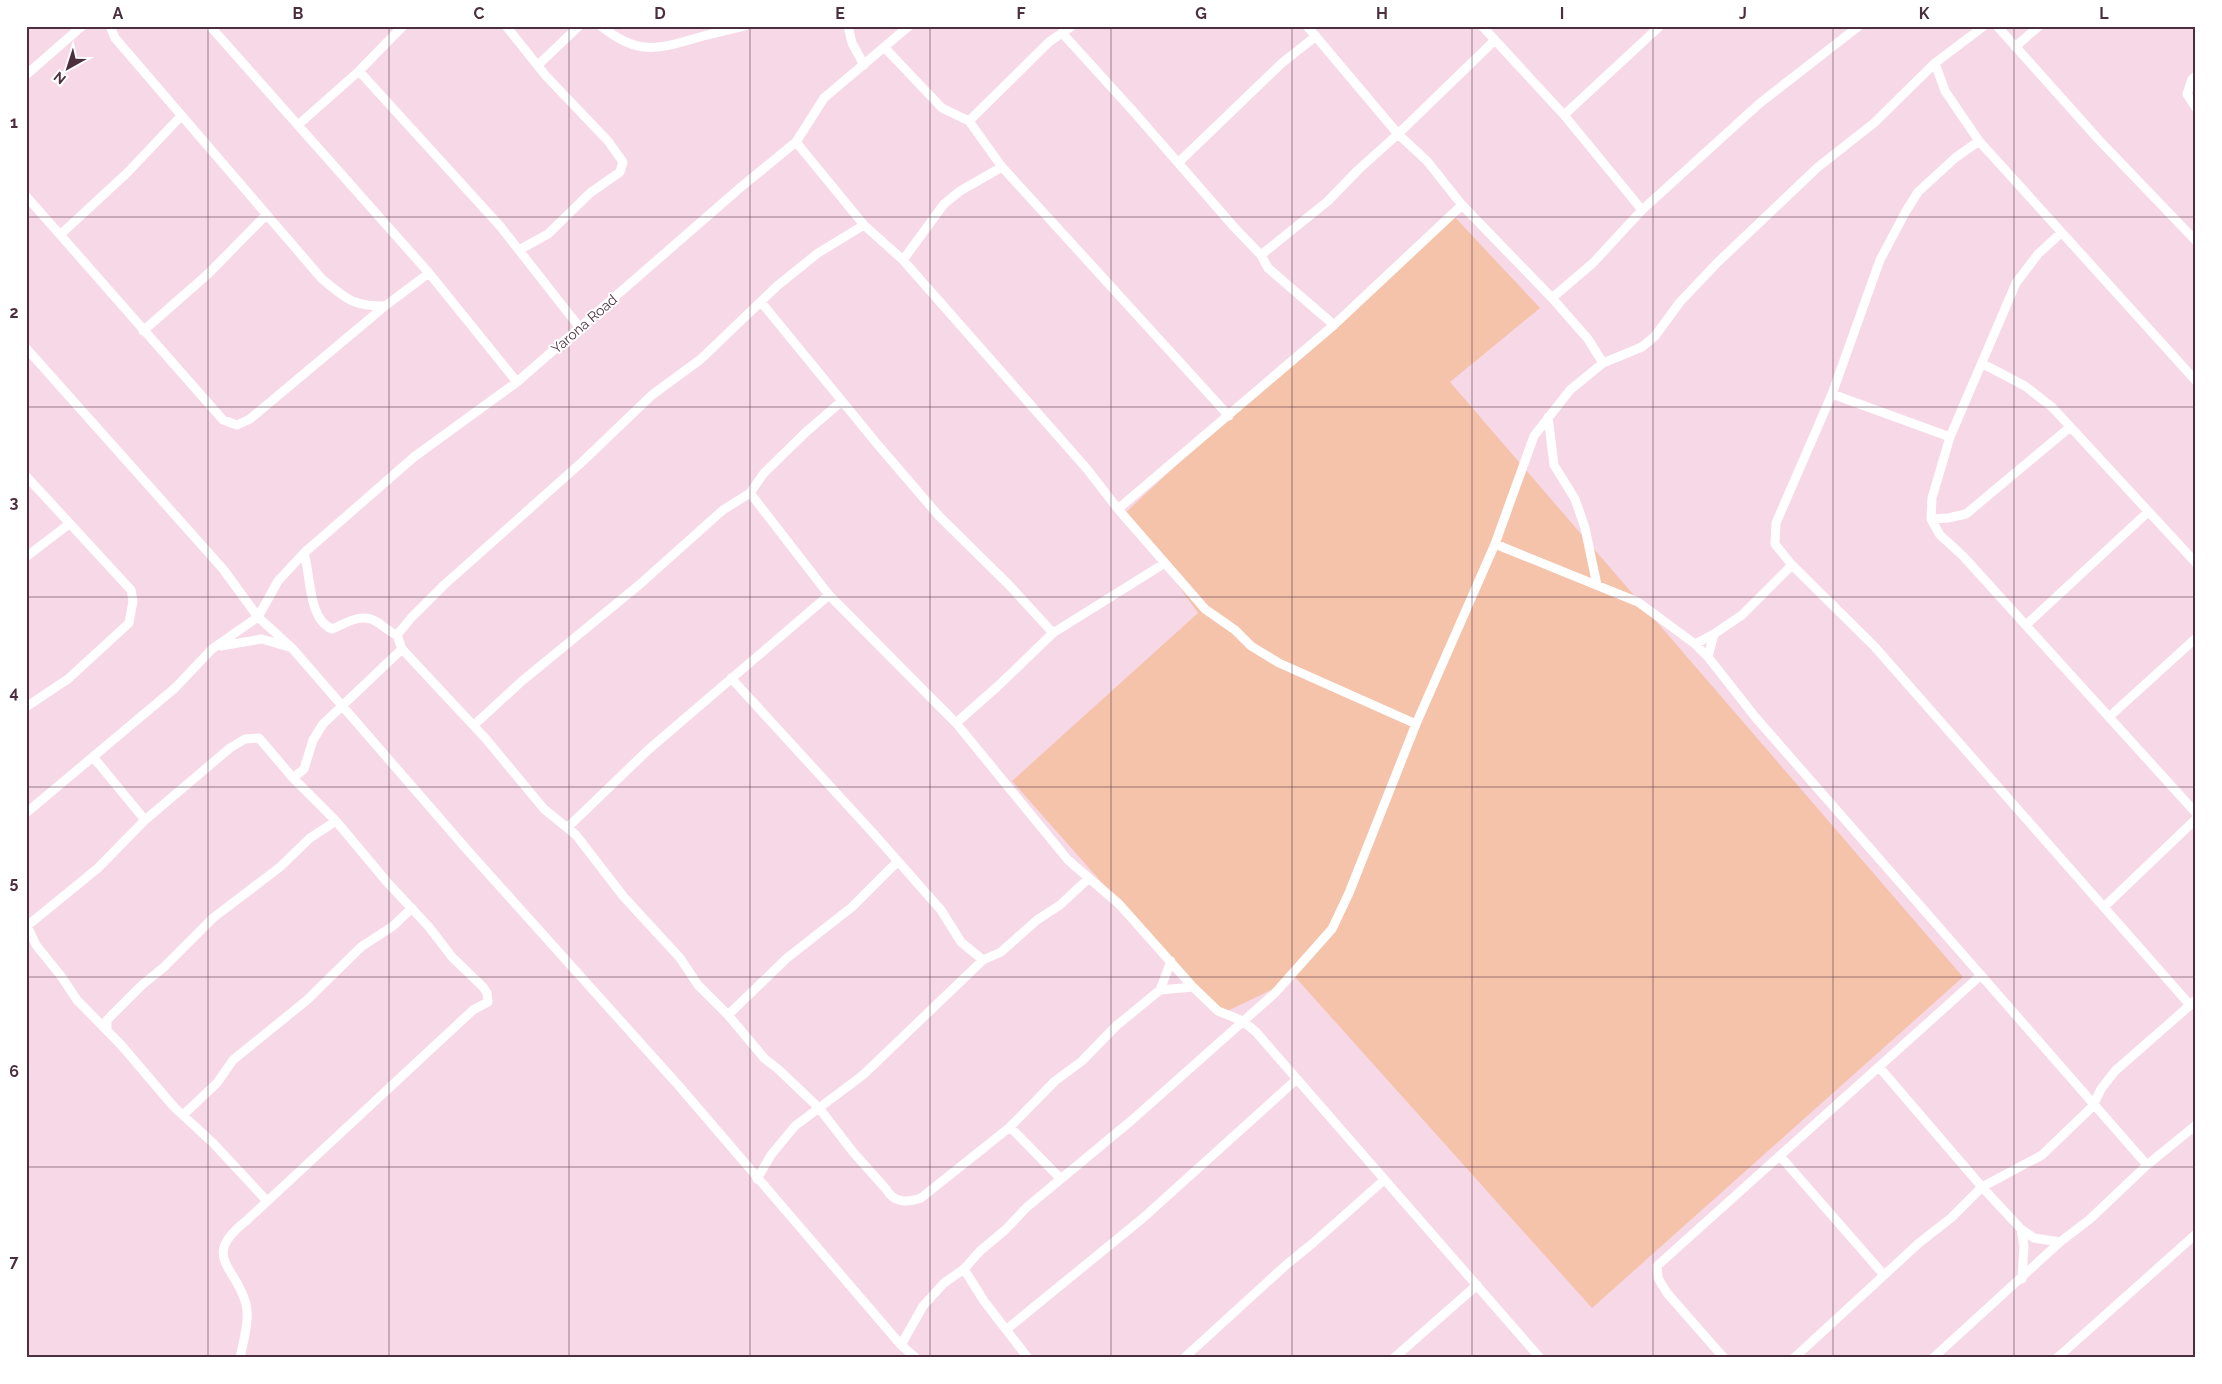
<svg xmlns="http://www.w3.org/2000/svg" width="2222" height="1384" viewBox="0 0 2222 1384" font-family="Raleway,sans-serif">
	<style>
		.green { fill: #f5c2aa }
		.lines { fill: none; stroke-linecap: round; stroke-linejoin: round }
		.minor { stroke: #fff; stroke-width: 9 }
		.grid { fill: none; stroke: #4c2f3f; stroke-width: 1; stroke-opacity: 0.55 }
		.labels { text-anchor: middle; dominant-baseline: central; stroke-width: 4; stroke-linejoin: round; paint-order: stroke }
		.street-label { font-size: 14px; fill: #4c2f3f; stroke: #fff }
		.neatline { fill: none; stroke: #4c2f3f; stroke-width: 2 }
		.grid-label { font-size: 16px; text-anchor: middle; font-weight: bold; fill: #4c2f3f }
	</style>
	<rect width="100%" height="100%" fill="#f7d8e7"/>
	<path class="green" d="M1450,212L1540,308L1450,382L1963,977L1592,1308L1296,978L1219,1015L1012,781L1198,613L1126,512Z"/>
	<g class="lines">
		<path class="minor" d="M110,26L115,38L322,279C347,299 351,306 385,306
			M210,26L429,273L517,382
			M506,26L546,76L608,141L623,162L620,172L590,193L548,234L519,250
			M601,26C641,59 663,47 707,35C720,32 733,29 745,26
			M848,26L852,43L864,65
			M1307,26L1398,134L1427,161L1462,205L1552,298L1588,339L1603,363
			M1482,26L1564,115L1642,210
			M1997,26L2099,140L2196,241
			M1063,34L1133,111L1234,227L1261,255L1268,268L1334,325
			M884,47L942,108L969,121L1002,167L1229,416
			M2015,47L2039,26
			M1935,63L1945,91L1979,141L2196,381
			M538,65L579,26
			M359,71L500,226L580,328
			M26,75L82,26
			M2196,76L2192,79L2187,94L2196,108
			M1564,115L1660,26
			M969,121L1049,42L1072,26
			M298,125L359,71L403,26
			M1979,141L1955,158L1918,192L1906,211L1880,260L1832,394L1776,523L1775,544L1792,565L1874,646L2190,1005
			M796,142L864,225L903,260L1087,469L1118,509L1205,609L1235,630L1251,646L1279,663L1416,724
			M1179,162L1282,63L1316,36
			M26,196L223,420L237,425L250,419L385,306L429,273
			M2061,233L2038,254L2016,283L1950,437L1932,498L1931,519L1940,535L1963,556L2196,813
			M61,234L128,172L181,116
			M1261,255L1328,201L1358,170L1398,134L1495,40
			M903,260L944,204L960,191L1002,167
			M1552,298L1593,263L1642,210L1760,103L1859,26
			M761,302L878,445L939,516L1010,586L1053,633
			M143,331L209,273L266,215
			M26,348L223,569L258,617L292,648L469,852L679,1086L901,1345L916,1358
			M1983,364L2025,386L2052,407L2196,563
			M1832,394L1950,437
			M1548,417L1554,465L1575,499L1585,528L1597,585
			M26,476L131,590L133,601L129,623L68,679L26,707
			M750,493L829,595L956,723L1068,860L1119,904L1193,987L1218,1011L1243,1021L1256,1032L1540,1358
			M1118,509L1334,325L1462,205
			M1931,519L1948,518L1966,514L2069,428
			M1495,544L1638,602L1695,644L1708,657L1756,718L2147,1165
			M304,553C311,576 308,619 332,629C347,623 362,612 377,622C384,626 389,632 397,635
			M26,557L69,524
			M2026,625L2148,512
			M1695,644L1714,634L1742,615L1792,565
			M221,646L262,639L289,647
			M402,649L397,635L411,618L444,585L582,462L652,395L701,359L777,286L818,253L864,225
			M1708,657L1714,634
			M731,678L873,833L941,910L961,942L983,960
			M2109,717L2196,638
			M956,723L998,686L1053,633L1165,563
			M474,725L522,681L639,585L723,510L750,493L764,473L806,432L842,401
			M94,758L145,820
			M293,778L304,769L313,740L323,724L402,649L486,739L544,809L576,835L623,896L680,958L698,985L728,1015L765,1059L778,1069L819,1108L853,1152L886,1189C894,1203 906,1203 921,1198L1010,1127L1055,1081L1082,1061L1116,1026L1160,990L1171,961
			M26,813L175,688L212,649L258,617L278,581L304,553L414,457L517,382L741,187L796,142L824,98L909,26
			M568,827L648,750L829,595
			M2104,907L2196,819
			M1160,990L1193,987
			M728,1015L787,958L852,907L897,862
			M107,1031V1020L142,985L164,967L213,918L280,867L310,838L336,821
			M1879,1067L1982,1187L2021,1229L2034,1238L2060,1242
			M183,1115L217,1083L233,1060L307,1000L361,947L393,926L412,908
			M1010,1127L1061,1179
			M1780,1156L1884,1275
			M757,1179L771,1155L795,1126L863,1075L983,960L1001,952L1037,920L1060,905L1088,879
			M2021,1229L2024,1246L2022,1279
			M964,1269L984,1301L1028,1358
			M1007,1329L1143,1218L1297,1079
			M901,1345L923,1306L944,1283L964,1269L980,1251L1005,1230L1027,1207L1132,1120L1275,993L1332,929L1349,893L1416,724L1495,544L1534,436L1570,390L1603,363L1642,347L1655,336L1680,302L1718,262L1818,167L1874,123L1935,63L1984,26
			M240,1358C243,1342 250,1320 246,1304C236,1266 200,1257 246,1221L473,1010L488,1002L487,993L483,987L452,957L429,927L387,882L336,821L293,778L259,738L245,739L230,748L145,820L98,868L27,926L36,945L61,976L77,1000L122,1046L174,1107L213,1143L267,1201
			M1184,1358L1286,1265L1313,1243L1384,1180
			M1394,1358L1477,1285
			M1724,1358L1667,1293L1658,1278L1657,1266L1980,976
			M1794,1358L1919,1243L1951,1218L1982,1187L2042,1155L2093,1106L2101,1089L2115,1071L2196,1000
			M1933,1358L2060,1242L2090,1219L2147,1165L2196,1125
			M2057,1358L2196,1234"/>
	</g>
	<path class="grid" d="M208,26V1358M389,26V1358M569,26V1358M750,26V1358M930,26V1358M1111,26V1358M1292,26V1358M1472,26V1358M1653,26V1358M1833,26V1358M2014,26V1358M26,217H2196M26,407H2196M26,597H2196M26,787H2196M26,977H2196M26,1167H2196"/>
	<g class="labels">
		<g class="street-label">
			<text transform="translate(584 324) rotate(-41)">Yarona Road</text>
		</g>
	</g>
	<rect width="2222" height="1384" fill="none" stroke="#ffffff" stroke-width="55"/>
	<g transform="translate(68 68) rotate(219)" stroke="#ffffff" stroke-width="4" paint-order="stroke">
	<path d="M0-4L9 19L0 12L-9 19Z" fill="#4c2f3f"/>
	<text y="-8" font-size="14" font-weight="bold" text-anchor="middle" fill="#4c2f3f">N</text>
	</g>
	<rect x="28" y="28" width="2166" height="1328" class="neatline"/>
	<g class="grid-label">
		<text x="118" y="19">A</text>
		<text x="298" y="19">B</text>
		<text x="479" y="19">C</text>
		<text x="660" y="19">D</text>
		<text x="840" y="19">E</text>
		<text x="1021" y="19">F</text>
		<text x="1201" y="19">G</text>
		<text x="1382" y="19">H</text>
		<text x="1562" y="19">I</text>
		<text x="1743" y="19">J</text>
		<text x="1924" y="19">K</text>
		<text x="2104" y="19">L</text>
		<text x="14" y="128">1</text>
		<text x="14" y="318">2</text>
		<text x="14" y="508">3</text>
		<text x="14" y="698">4</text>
		<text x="14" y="888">5</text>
		<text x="14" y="1077">6</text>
		<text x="14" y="1267">7</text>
	</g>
</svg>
